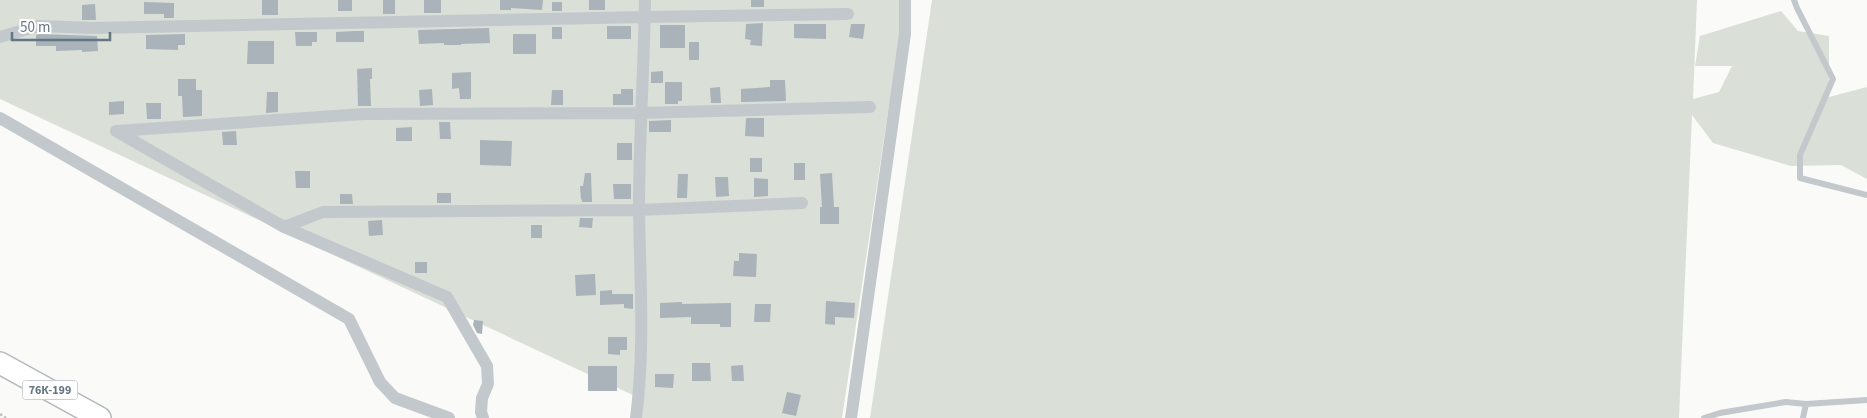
<svg xmlns="http://www.w3.org/2000/svg" width="1867" height="418" viewBox="0 0 1867 418" font-family="'Source Sans 3',sans-serif">
	<style>
		.green { fill: #dadfd7 }
		.building { fill: #aab3b9 }
		.lines { fill: none; stroke-linecap: round; stroke-linejoin: round }
		.trunk-casing { stroke: #b4b9bd; stroke-width: 24 }
		.path { stroke: #bbbfc2; stroke-width: 2.5; stroke-dasharray: 2.5 2.5; stroke-linecap: butt }
		.service { stroke: #c3c8cc; stroke-width: 6 }
		.minor { stroke: #c3c8cc; stroke-width: 12 }
		.trunk { stroke: #fff; stroke-width: 21 }
		.labels { text-anchor: middle; dominant-baseline: central; stroke-width: 5; stroke-linejoin: round; paint-order: stroke }
		.shield { fill: #fff; stroke: #939fa8; stroke-width: 1 }
		.shield-label { font-size: 12px; font-weight: bold; fill: #657683 }
	</style>
	<rect width="100%" height="100%" fill="#fafaf8"/>
	<path class="green" d="M0,0H901L900,32L842,418H631L637,397L0,99Z
		M932,0H1697L1693,99L1719,92L1732,66H1695L1700,36L1781,11L1798,31L1829,36V97L1867,87V179L1841,165L1791,166L1713,143L1692,115L1679,418H870Z"/>
	<path class="building" d="M262,0H278V15H262Z
		M338,0H352V11H338Z
		M383,0H395V14H383Z
		M424,0H441V13H424Z
		M500,0H543L542,10L511,8V10H500Z
		M589,0H605V10H589Z
		M751,0H764V7H751Z
		M144,2L174,3V18H164V14H144Z
		M552,2H562V11H552Z
		M95,4L96,20H82V5Z
		M763,23L762,46L750,45L751,40L745,39L746,24Z
		M794,24H826V39L794,38Z
		M851,24H865L863,39L849,37Z
		M660,25H685V48H660Z
		M607,26H631V39H607Z
		M552,27H562V39H552Z
		M489,28L490,43L461,44V45H444V43L419,44L418,30Z
		M355,31H364V42H336V32Z
		M295,32H317V42H312V46H296Z
		M39,34L97,36L98,51L82,52V50L56,51V46H36V35Z
		M185,34V45H178V50L146,49V35Z
		M513,34H536V54H513Z
		M248,41H274V64H247Z
		M689,42H699V60H689Z
		M372,68V79H370L371,106H358L357,69Z
		M663,71V83H651V72Z
		M471,72V99H460L459,88L452,89V73Z
		M178,79H196V90H202V116L183,117L182,96H178Z
		M770,80H785L786,101L741,102V89L770,87Z
		M665,82H682V101H678V104H665Z
		M720,87L721,103H711L710,88Z
		M432,89L433,105L420,106L419,90Z
		M621,89H633V105H613V94H621Z
		M552,90H563V105H551Z
		M267,92H278V112L266,113Z
		M124,101V114L109,115V102Z
		M146,103H161V119H147Z
		M746,118H764V137L745,136Z
		M671,120V132H649V121Z
		M439,122H450L451,139H440Z
		M412,127V141H396V128Z
		M236,131L237,145H223L222,132Z
		M480,140L512,141L511,166L480,165Z
		M617,143H632V160H617Z
		M750,158H762V172H750Z
		M794,163H805V180H794Z
		M295,171H310V188H296Z
		M585,173H591L592,202H582V199L581,200L580,186H583Z
		M832,173L834,207H839V224H820V207H822L820,174Z
		M678,174H688L687,198H677Z
		M715,177H728L729,196L716,197Z
		M754,178L768,179V196L754,197Z
		M613,184H631V199H614Z
		M437,193H451V203H437Z
		M340,194H352L353,204H340Z
		M580,218H593L592,228L579,227Z
		M382,220L383,235L369,236L368,221Z
		M531,225H542V238H531Z
		M739,253L757,254L756,277L733,276L734,261H739Z
		M415,262H427V273H415Z
		M595,274L596,295L576,296L575,275Z
		M612,290V294H633V309L624,308V304L600,305V291Z
		M826,301L855,303L854,318L835,317V325L825,324Z
		M682,302V304L731,303V327H720V324H691V317L660,318V303Z
		M755,304H771L770,322H754Z
		M474,320L483,321L482,334L477,333L473,325Z
		M608,337H627V350H620V355L608,354Z
		M692,363H710L711,381H692Z
		M743,365L744,381H732L731,366Z
		M588,366H617V391H588Z
		M655,374H674L673,388L655,387Z
		M787,392L801,395L796,416L782,413Z"/>
	<g class="lines">
		<defs>
			<path id="trunk" d="M0,363L100,418"/>
		</defs>
		<use href="#trunk" class="trunk-casing"/>
		<path class="path" d="M0,414L6,418"/>
		<path class="service" d="M1794,0L1797,8L1833,79L1800,155V178L1867,195
			M1704,418L1720,413L1786,402L1806,404L1867,400
			M1803,418L1806,404"/>
		<path class="minor" d="M0,37L38,26L92,28L645,17L848,14
			M0,118L349,319L380,382L395,398L449,418
			M116,131L364,114L640,113L870,107
			M116,131L284,227L447,297L487,366L488,384L482,398L481,412L483,418
			M284,227L323,212L639,210L802,203
			M636,418C645,349 640,279 639,209C639,139 644,70 645,0
			M851,418L905,34V0"/>
		<use href="#trunk" class="trunk"/>
	</g>
	<g class="labels">
		<rect class="shield" x="22.5" y="380.5" width="55" height="19" rx="4"/>
		<g class="shield-label">
			<text x="50" y="390">76К-199</text>
		</g>
	</g>
	<path d="M12 32v8h98v-8" fill="none" stroke="#657683" stroke-width="2.5"/>
	<text x="20" y="32" font-size="15" fill="#657683" stroke="#ffffff" stroke-width="4" paint-order="stroke">50 m</text>
</svg>
